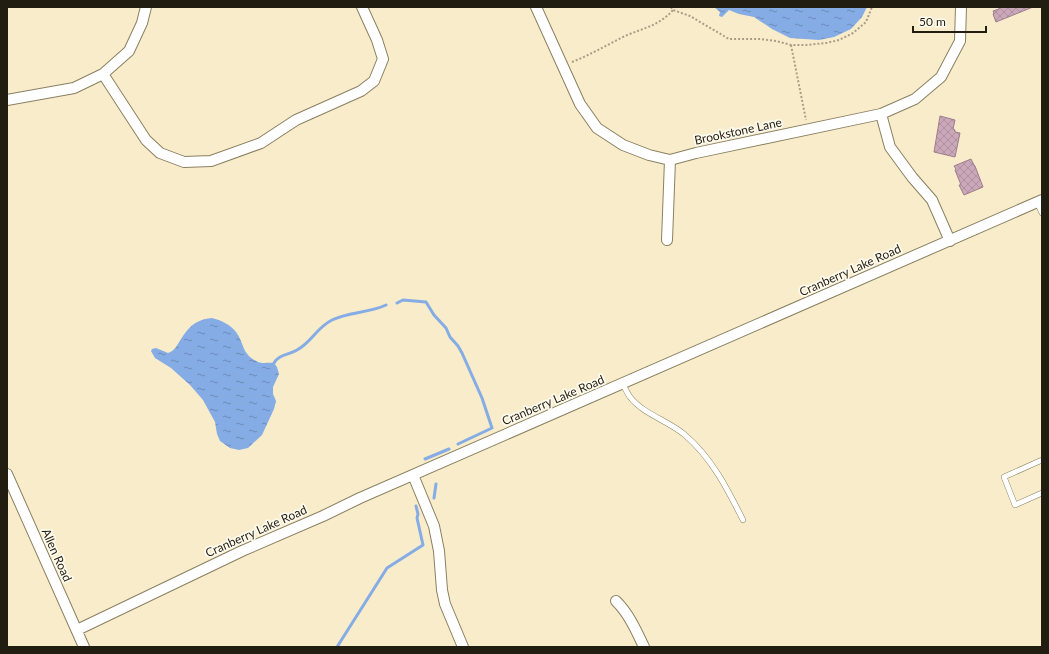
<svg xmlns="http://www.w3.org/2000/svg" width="1049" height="654" viewBox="0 0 1049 654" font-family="Lato,sans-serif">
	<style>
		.water { fill: url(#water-ripples) }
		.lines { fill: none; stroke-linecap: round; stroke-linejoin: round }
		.stream { stroke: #85ace5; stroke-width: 3 }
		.building { fill: url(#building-cross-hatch); stroke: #9d7d8c }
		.service-casing { stroke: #8a8061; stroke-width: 6 }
		.minor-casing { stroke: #8a8061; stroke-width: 12 }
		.path { stroke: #a79e85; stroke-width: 2; stroke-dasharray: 2 2; stroke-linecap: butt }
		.service { stroke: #fff; stroke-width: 5 }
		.minor { stroke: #fff; stroke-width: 10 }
		.labels { text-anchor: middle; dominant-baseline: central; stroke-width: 3.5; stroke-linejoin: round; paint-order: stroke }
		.street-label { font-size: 12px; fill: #211d11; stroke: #fefaed }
	</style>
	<defs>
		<pattern id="water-ripples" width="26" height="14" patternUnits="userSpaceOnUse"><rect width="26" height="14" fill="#85ace5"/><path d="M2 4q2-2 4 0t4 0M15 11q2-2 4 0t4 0" fill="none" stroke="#6c8bb8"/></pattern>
		<pattern id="building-cross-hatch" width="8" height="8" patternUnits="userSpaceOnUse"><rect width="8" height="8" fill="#cba8b9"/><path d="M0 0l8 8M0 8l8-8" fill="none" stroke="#ae909e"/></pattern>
	</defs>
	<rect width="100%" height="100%" fill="#f8eccb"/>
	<path class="water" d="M714,7H867L862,17L851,29L834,37L819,40L790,38L772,29L754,17L739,14L729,10L722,17L719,16L720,12Z
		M212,318C221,320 231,325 236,332C245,344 241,354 258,362C264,364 268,362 274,363L277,367L279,374L273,387V394L276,401L274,409L262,435L248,448L239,450L230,448L220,441L217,434L215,422L203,400L190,385L171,368L155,358L151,351L152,349L156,348L168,353C175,351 177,345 181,339C189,326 197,319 212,318Z"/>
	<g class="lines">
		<path class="stream" d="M397,303L403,300L426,302L434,315L446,328L450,337L458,346L462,353L482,398L492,428L458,444
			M274,363C279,354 289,355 297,350C312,342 316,328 332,320C348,312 369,313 386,305
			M425,459L449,449
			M434,498L436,484
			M337,647L387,568L423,545L417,518L418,514L416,506"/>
	</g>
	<path class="building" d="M999,7H1033L996,22L993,14L994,13L993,11L999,9Z
		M940,116L955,120L953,129L955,130V132L960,133L955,157L934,152Z
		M971,159L974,165L975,166L983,187L964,195L959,185H961L955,170L956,169L954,166Z"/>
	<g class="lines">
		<defs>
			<path id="service" d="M1037,202L1042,213
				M623,384C625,388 627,393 630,397C643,414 669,421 685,435C712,458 728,490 743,520
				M1042,460L1004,477L1015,505L1042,493"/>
			<path id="minor" d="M536,7L580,104L597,128L623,145L649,155L670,160L696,153L881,114L915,99L941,77L960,41L961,7
				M103,74L146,140L160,153L184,162L211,161L261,143L296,120L361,91L374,81L383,59L377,40L362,7
				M7,100L74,88L103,74L129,51L142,23L146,7
				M881,114L890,147L912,177L932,200L950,241
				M667,240L670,160
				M7,474L84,647
				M413,475L434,526L439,551L442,590L445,604L463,647
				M616,601C629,614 636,630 644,647
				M77,630L242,551L323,516L360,498L1042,200"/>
		</defs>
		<use href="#service" class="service-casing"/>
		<use href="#minor" class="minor-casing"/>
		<path class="path" d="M671,7L673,10L690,16L729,39H761L776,41L791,45H806L826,43L839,40L853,33L866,22L872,7
			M791,45L806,120
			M572,62C590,55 607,45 625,36C643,28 659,26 673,10"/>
		<use href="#service" class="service"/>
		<use href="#minor" class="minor"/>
	</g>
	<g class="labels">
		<g class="street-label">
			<text transform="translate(738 131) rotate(-12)">Brookstone Lane</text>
			<text transform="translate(850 270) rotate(-24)">Cranberry Lake Road</text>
			<text transform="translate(553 400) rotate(-23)">Cranberry Lake Road</text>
			<text transform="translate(256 531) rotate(-24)">Cranberry Lake Road</text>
			<text transform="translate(57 555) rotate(66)">Allen Road</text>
		</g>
	</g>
	<rect width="1049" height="654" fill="none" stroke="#211d11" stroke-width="16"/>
	<path d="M913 26v6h73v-6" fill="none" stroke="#211d11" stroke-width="2"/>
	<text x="919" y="26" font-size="12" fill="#211d11" stroke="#fefaed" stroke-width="3" paint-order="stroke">50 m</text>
</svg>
